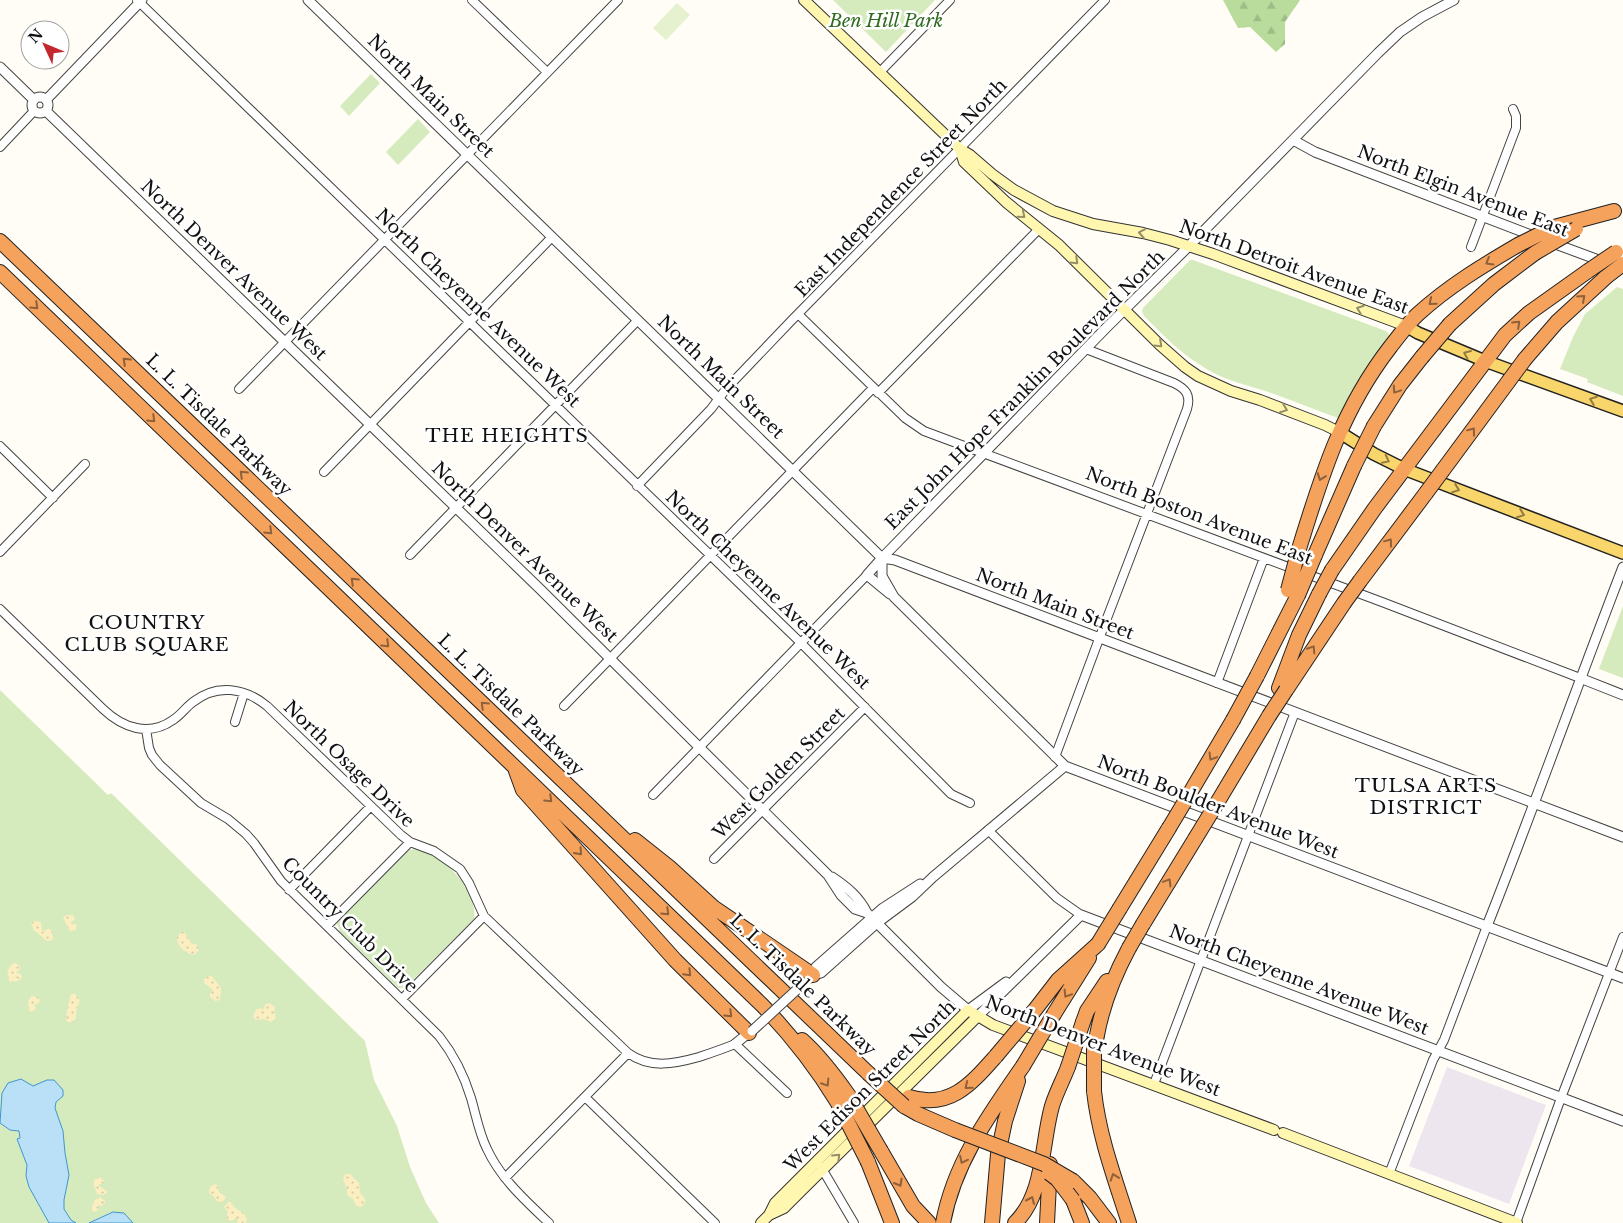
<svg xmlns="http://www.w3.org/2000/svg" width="1623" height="1223" viewBox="0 0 1623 1223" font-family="'Libre Baskerville',serif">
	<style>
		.industrial { fill: #eee6ef }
		.green { fill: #d5ebbd }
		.forest { fill: url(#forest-firs) }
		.sand { fill: url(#sand-dots) }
		.pitch { fill: #e6f2cf }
		.water { fill: #b9e0f7; stroke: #3f96cf }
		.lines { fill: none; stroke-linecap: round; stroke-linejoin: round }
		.minor-casing { stroke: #444; stroke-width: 10 }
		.tertiary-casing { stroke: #444; stroke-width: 11 }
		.secondary-casing { stroke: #333; stroke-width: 12 }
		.primary-casing { stroke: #222; stroke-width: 14 }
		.motorway-casing { stroke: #222; stroke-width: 16 }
		.minor { stroke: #fff; stroke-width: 8 }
		.tertiary { stroke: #fff; stroke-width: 9 }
		.secondary { stroke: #fff6b0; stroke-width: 10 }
		.primary { stroke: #f9d66b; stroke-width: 11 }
		.motorway { stroke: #f5a25d; stroke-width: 14 }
		.tertiary-bridge-casing { stroke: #444; stroke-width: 11; stroke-linecap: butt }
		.motorway-bridge-casing { stroke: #222; stroke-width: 16; stroke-linecap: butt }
		.tertiary-bridge { stroke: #fff; stroke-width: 9 }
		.motorway-bridge { stroke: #f5a25d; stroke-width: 14 }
		.oneway { stroke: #948f68 }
		.oneway2 { stroke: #8e613b }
		.oneway3 { stroke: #917d42 }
		.labels { text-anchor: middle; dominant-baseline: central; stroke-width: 5; stroke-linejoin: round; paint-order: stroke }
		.park-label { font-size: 18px; font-style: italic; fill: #2f6b1f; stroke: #fff }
		.street-label { font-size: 18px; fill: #111; stroke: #fff }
		.neighbourhood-label { font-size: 19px; letter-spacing: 1px; fill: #111; stroke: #fff }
	</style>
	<defs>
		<pattern id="forest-firs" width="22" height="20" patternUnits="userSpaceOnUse" patternTransform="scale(1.25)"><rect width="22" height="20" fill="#b9dc9c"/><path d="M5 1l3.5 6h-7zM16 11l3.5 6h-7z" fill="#9ebc85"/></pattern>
		<pattern id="sand-dots" width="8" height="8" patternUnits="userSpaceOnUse" patternTransform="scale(1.25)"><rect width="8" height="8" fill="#fbeec1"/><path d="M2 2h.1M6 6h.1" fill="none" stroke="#d6cba5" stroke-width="1.8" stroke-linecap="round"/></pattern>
	</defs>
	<rect width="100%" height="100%" fill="#fffdf5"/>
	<path class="industrial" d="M1447,1067L1546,1105L1509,1204L1409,1166Z"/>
	<path class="green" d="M833,0H935L886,52Z
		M371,74L380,83L349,116L340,106Z
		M418,119L430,132L398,165L386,152Z
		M1190,260H1193L1386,331L1389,334V338L1343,414L1338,418C1312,409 1285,397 1259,389C1239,383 1219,378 1202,366C1180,353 1162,334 1144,316L1142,311L1143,308Z
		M1617,287L1623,289V396L1587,382L1588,379L1560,369L1573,337L1585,314Z
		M1623,606V678L1599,669Z
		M0,690L108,795L111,793L365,1041L374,1080L397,1126L410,1167L426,1203L439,1223H0Z
		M416,849C423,852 431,854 437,858C455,868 478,898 474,919L405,988H398L340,932L337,923L408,850Z"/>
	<path class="forest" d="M1223,0H1300L1285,22V44L1276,52L1250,27L1238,28Z"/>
	<path class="sand" d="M66,915H73L75,919L71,923L77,925L76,930L70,931L63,918Z
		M34,921L41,922L42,930L45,931L48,928L53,932L52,934L53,937L52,940L47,941L34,930L31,924Z
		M182,931L185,933L191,943C196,943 198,945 199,950L194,955C187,954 176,946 177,938C177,937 180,933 182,931Z
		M13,963H16L20,967V969L16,973L21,974L22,977L18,981L10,982C6,975 7,968 13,963Z
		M208,976H212L221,988L220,1000L215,1001L210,997V993L213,990L204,983V979Z
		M74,993L80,1000L76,1011V1018L72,1023L66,1021C66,1011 69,1003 71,994Z
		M31,996L37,997L40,1000L38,1004H34L36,1009L32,1012L29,1011L28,1002Z
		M269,1003L275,1007L274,1012L276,1018L271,1022L264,1019L255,1020L253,1016L257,1008L264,1009L265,1004Z
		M345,1174H350L359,1183L360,1193C364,1197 367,1199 364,1205L360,1207L356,1206L353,1199L347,1195V1189L343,1179Z
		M100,1177L104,1181L103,1184H99V1186L107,1191V1193L103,1195L97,1194L93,1183L95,1179Z
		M215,1184L218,1186L219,1192L226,1197L223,1202H218L213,1196L209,1193L210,1187Z
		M100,1197L105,1201V1203L102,1206L98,1205L99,1209L95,1212L92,1210C92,1204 93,1199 100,1197Z
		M228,1202H231C234,1210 242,1210 247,1218L246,1223H237L238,1219L236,1218L232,1221L228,1220L227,1215L228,1212L224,1207Z"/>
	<path class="pitch" d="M677,3L690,15L666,40L653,28Z"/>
	<path class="water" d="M21,1079L33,1086L47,1080H54L63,1090V1096L56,1102L55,1108L63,1131L65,1153L69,1175L64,1200V1209L71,1220L76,1223H49L29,1187L26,1176L27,1165L17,1139L20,1138L19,1131L10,1130L0,1123L2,1093L8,1083Z
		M113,1212L124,1213L133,1223H89Z"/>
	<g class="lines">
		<defs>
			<path id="minor" d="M137,0L801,643L951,794L970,803
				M472,0L547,72
				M879,73L950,0
				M0,147L34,111
				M1471,247L1516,128V116L1513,109
				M798,314L905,418L924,431L1382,602L1580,678
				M239,389L618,0
				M878,393L1039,229
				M0,446L53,498
				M324,472L552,237
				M637,486L711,409L726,389L791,321L1105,0
				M0,552L85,464
				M410,555L638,320
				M0,609L103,709C123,728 149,737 173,720C181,715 186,707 193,702C217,683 245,688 267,706L401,835L410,842L434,851L460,869L469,883L484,916L628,1053C650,1069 674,1064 699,1057C711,1053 723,1049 735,1044L787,1093
				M1217,683L1264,558
				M564,706L873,388
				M235,722L244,693
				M146,729L149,748L152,755L160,765L201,803L228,819L246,834L254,843L281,881L439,1036C454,1055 464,1075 471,1098C476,1115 479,1133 487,1149C501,1179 525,1200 549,1223
				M1055,757L1099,639L1187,409C1191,395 1186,389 1174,383L1086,349
				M653,795L867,575
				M988,830L1057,898L1081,915
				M714,859L865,707
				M289,890L371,806
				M327,926L410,842
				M402,999L484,916
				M1154,1084L1295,712
				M585,1097L715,1223
				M821,1167L854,1223
				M1389,1174L1433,1060L1444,1040L1487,926
				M505,1178L628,1053
				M1516,1223L1561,1098L1623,937"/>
			<path id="tertiary" d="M308,0L719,399L882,558L895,560L1623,837
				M0,67L34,100
				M32 105a8 8 0 1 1 16 0a8 8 0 1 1-16 0Z
				M46,100L142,0
				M46,111L540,589L828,875L841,895L855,909L867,913
				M1293,140L1315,152L1536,237
				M1550,242L1604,262
				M882,558V576L894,597L1065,766L1623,978
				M890,594L867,575L882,558L1107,327L1188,247L1378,53L1400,32L1422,17L1454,0
				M1580,678L1623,695
				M832,877C847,887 859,897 867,913L941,987L968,1010L1006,982
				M1487,926C1534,807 1577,686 1623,567
				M813,975L816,967L883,908L920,884
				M810,978L813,975L821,973L877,923L912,897L933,877L1065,766
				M977,1017L1081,915L1623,1121
				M735,1044L751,1031"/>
			<path id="secondary" d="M804,0L960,149L964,162L1006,202L1059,245L1160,345L1185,367L1198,376L1231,391L1260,400L1325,425L1339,432
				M960,149L970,155L992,174L1014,190L1053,211L1093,224L1143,233L1170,240L1213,254L1406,326
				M1283,1133L1517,1223
				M769,1215L784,1208L802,1190L977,1017
				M761,1223L769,1215L775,1203L968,1010L993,1025L1274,1130"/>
			<path id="primary" d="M1406,326L1418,333L1485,361L1623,411
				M1339,432L1374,454L1404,469L1623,553"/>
			<path id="motorway" d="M1554,227L1614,211
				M0,241L868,1073
				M0,272L762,1005C791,1035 816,1067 838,1103
				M1450,324L1494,284L1535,253
				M1525,359L1557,322L1606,277
				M1374,426L1400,385L1422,357
				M1443,470L1508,382
				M1299,549C1322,474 1342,409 1391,346C1400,335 1408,323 1418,314C1449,286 1482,266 1518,245
				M1315,555L1354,466
				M1332,570L1375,508L1505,335L1529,313L1588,271
				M1360,581L1426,493
				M1257,676L1298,595
				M1279,688L1299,635L1319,594
				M1286,690L1344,603
				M516,771L523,790L675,960L749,1033
				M1190,793L1233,720
				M1217,803L1269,716
				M635,840L669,867L713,907L813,975
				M1120,908L1169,828
				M1143,924L1195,839
				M1034,1011L1058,980L1098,944
				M1054,1014L1089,958
				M1083,1022L1087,1011L1107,981
				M1097,1035C1103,1003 1114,976 1129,948
				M802,1040C821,1057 835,1076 849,1096
				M1094,1091C1099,1137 1115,1179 1129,1223
				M909,1097C950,1110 972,1083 996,1056
				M904,1106L918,1114L955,1130
				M881,1151L913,1206L929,1223
				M868,1162L892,1223
				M1073,1181L1090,1198L1109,1223
				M1073,1200L1082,1223
				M943,1223C954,1163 989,1115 1023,1066
				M992,1223L998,1154L1005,1121L1018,1081
				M1015,1223C1045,1193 1041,1145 1052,1106C1056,1093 1063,1080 1068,1067
				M1047,1223L1050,1164"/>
		</defs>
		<use href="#minor" class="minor-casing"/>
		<use href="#tertiary" class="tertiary-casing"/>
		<use href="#secondary" class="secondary-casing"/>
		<use href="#primary" class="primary-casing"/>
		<use href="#motorway" class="motorway-casing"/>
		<use href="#minor" class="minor"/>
		<use href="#tertiary" class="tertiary"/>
		<use href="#secondary" class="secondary"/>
		<use href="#primary" class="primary"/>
		<use href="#motorway" class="motorway"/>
		<defs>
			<path id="tertiary-bridge" d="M752,1031L804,983"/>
			<path id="motorway-bridge" d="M1518,245L1554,227
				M1535,253L1576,229
				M1588,271L1616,252
				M1606,277L1623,264
				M1422,357L1450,324
				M1508,382L1525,359
				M1354,466L1374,426
				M1426,493L1443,470
				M1288,590L1299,549
				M1319,594L1332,570
				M1298,595L1315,555
				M1344,603L1360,581
				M1269,716L1286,690
				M1233,720L1257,676
				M1169,828L1190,793
				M1195,839L1217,803
				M1098,944L1120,908
				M1129,948L1143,924
				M996,1056L1034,1011
				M1023,1066L1054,1014
				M1068,1067L1083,1022
				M868,1073L904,1106
				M1094,1091V1050L1097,1035
				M849,1096L881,1151
				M838,1103L868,1162
				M955,1130L1044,1164L1073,1181
				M1049,1173L1057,1179L1073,1200"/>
		</defs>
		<use href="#tertiary-bridge" class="tertiary-bridge-casing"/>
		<use href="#motorway-bridge" class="motorway-bridge-casing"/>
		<use href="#tertiary-bridge" class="tertiary-bridge"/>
		<use href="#motorway-bridge" class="motorway-bridge"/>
	</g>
	<defs><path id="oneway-chevron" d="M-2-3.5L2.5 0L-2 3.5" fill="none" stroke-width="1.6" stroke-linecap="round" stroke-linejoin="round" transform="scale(1.25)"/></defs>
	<g class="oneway">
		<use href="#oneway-chevron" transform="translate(1022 215) rotate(39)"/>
		<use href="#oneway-chevron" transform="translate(1142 233) rotate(-170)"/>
		<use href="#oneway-chevron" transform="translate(1075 261) rotate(44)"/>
		<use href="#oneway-chevron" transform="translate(1360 309) rotate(-160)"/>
		<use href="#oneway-chevron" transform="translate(1159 344) rotate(43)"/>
		<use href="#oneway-chevron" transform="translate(1284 409) rotate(21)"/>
		<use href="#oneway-chevron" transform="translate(837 1157) rotate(-44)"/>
	</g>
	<g class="oneway2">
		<use href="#oneway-chevron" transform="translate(1489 262) rotate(149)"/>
		<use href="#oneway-chevron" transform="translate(1582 298) rotate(-42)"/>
		<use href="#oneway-chevron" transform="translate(1432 302) rotate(141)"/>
		<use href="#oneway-chevron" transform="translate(35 306) rotate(44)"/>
		<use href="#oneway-chevron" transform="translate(1517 324) rotate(-43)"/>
		<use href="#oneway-chevron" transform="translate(126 361) rotate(-136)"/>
		<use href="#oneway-chevron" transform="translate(1396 390) rotate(124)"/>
		<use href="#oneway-chevron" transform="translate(152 419) rotate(44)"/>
		<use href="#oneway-chevron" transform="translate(1472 431) rotate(-53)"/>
		<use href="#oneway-chevron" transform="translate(243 474) rotate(-136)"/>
		<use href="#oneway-chevron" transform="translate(1321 477) rotate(110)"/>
		<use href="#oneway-chevron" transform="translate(269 531) rotate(44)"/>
		<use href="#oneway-chevron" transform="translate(1389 542) rotate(-53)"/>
		<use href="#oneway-chevron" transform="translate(354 581) rotate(-136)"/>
		<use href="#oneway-chevron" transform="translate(386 644) rotate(44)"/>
		<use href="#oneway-chevron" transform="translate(1312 649) rotate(-57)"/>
		<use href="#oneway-chevron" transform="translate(484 705) rotate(-136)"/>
		<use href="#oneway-chevron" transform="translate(1212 757) rotate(121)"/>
		<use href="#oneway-chevron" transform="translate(549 799) rotate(44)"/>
		<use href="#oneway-chevron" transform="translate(579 852) rotate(48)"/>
		<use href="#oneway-chevron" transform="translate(1168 882) rotate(-59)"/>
		<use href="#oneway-chevron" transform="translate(666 912) rotate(44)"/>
		<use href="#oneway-chevron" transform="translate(688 973) rotate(46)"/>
		<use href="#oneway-chevron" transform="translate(1067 994) rotate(122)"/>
		<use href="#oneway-chevron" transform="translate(729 1014) rotate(44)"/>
		<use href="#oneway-chevron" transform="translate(826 1083) rotate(57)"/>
		<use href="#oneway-chevron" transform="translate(968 1086) rotate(141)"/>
		<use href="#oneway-chevron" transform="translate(963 1160) rotate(116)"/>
		<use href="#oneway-chevron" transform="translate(1114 1177) rotate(-109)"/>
		<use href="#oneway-chevron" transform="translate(899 1183) rotate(60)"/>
		<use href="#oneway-chevron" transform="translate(1031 1200) rotate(-66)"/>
	</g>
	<g class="oneway3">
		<use href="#oneway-chevron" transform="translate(1467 354) rotate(-157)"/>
		<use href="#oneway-chevron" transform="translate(1593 400) rotate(-159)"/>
		<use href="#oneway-chevron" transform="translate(1386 460) rotate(26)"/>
		<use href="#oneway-chevron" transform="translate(1456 489) rotate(21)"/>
		<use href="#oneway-chevron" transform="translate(1521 514) rotate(21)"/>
	</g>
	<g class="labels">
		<g class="park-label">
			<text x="886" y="21">Ben Hill Park</text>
		</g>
		<g class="street-label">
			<text transform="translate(431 96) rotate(44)">North Main Street</text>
			<text transform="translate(901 188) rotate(-46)">East Independence Street North</text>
			<text transform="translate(1463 191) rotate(21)">North Elgin Avenue East</text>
			<text transform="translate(1294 267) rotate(20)">North Detroit Avenue East</text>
			<text transform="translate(234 270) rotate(44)">North Denver Avenue West</text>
			<text transform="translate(478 308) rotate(44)">North Cheyenne Avenue West</text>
			<text transform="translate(721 377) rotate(44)">North Main Street</text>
			<text transform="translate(1025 390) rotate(-45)">East John Hope Franklin Boulevard North</text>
			<text transform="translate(219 425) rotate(44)">L. L. Tisdale Parkway</text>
			<text transform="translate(1199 516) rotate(21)">North Boston Avenue East</text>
			<text transform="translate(525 552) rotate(44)">North Denver Avenue West</text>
			<text transform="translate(768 590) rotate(44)">North Cheyenne Avenue West</text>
			<text transform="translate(1055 604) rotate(21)">North Main Street</text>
			<text transform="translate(511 705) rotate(44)">L. L. Tisdale Parkway</text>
			<text transform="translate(349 764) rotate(44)">North Osage Drive</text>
			<text transform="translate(779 773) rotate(-45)">West Golden Street</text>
			<text transform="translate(1218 807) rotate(21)">North Boulder Avenue West</text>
			<text transform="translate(350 925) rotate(45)">Country Club Drive</text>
			<text transform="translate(1299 980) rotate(21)">North Cheyenne Avenue West</text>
			<text transform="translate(803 985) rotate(44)">L. L. Tisdale Parkway</text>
			<text transform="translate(1103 1046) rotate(21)">North Denver Avenue West</text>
			<text transform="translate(870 1086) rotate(-45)">West Edison Street North</text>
		</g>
		<g class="neighbourhood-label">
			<text x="507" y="435">THE HEIGHTS</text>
			<text x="147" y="622">COUNTRY<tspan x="147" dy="22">CLUB SQUARE</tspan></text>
			<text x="1426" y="785">TULSA ARTS<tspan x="1426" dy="22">DISTRICT</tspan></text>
		</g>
	</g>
	<g transform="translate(45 45) rotate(314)"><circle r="24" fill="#ffffff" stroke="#a0a0a0"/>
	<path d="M0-4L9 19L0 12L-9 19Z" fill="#c4262e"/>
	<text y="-8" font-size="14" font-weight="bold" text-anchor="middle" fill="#111111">N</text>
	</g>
</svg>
